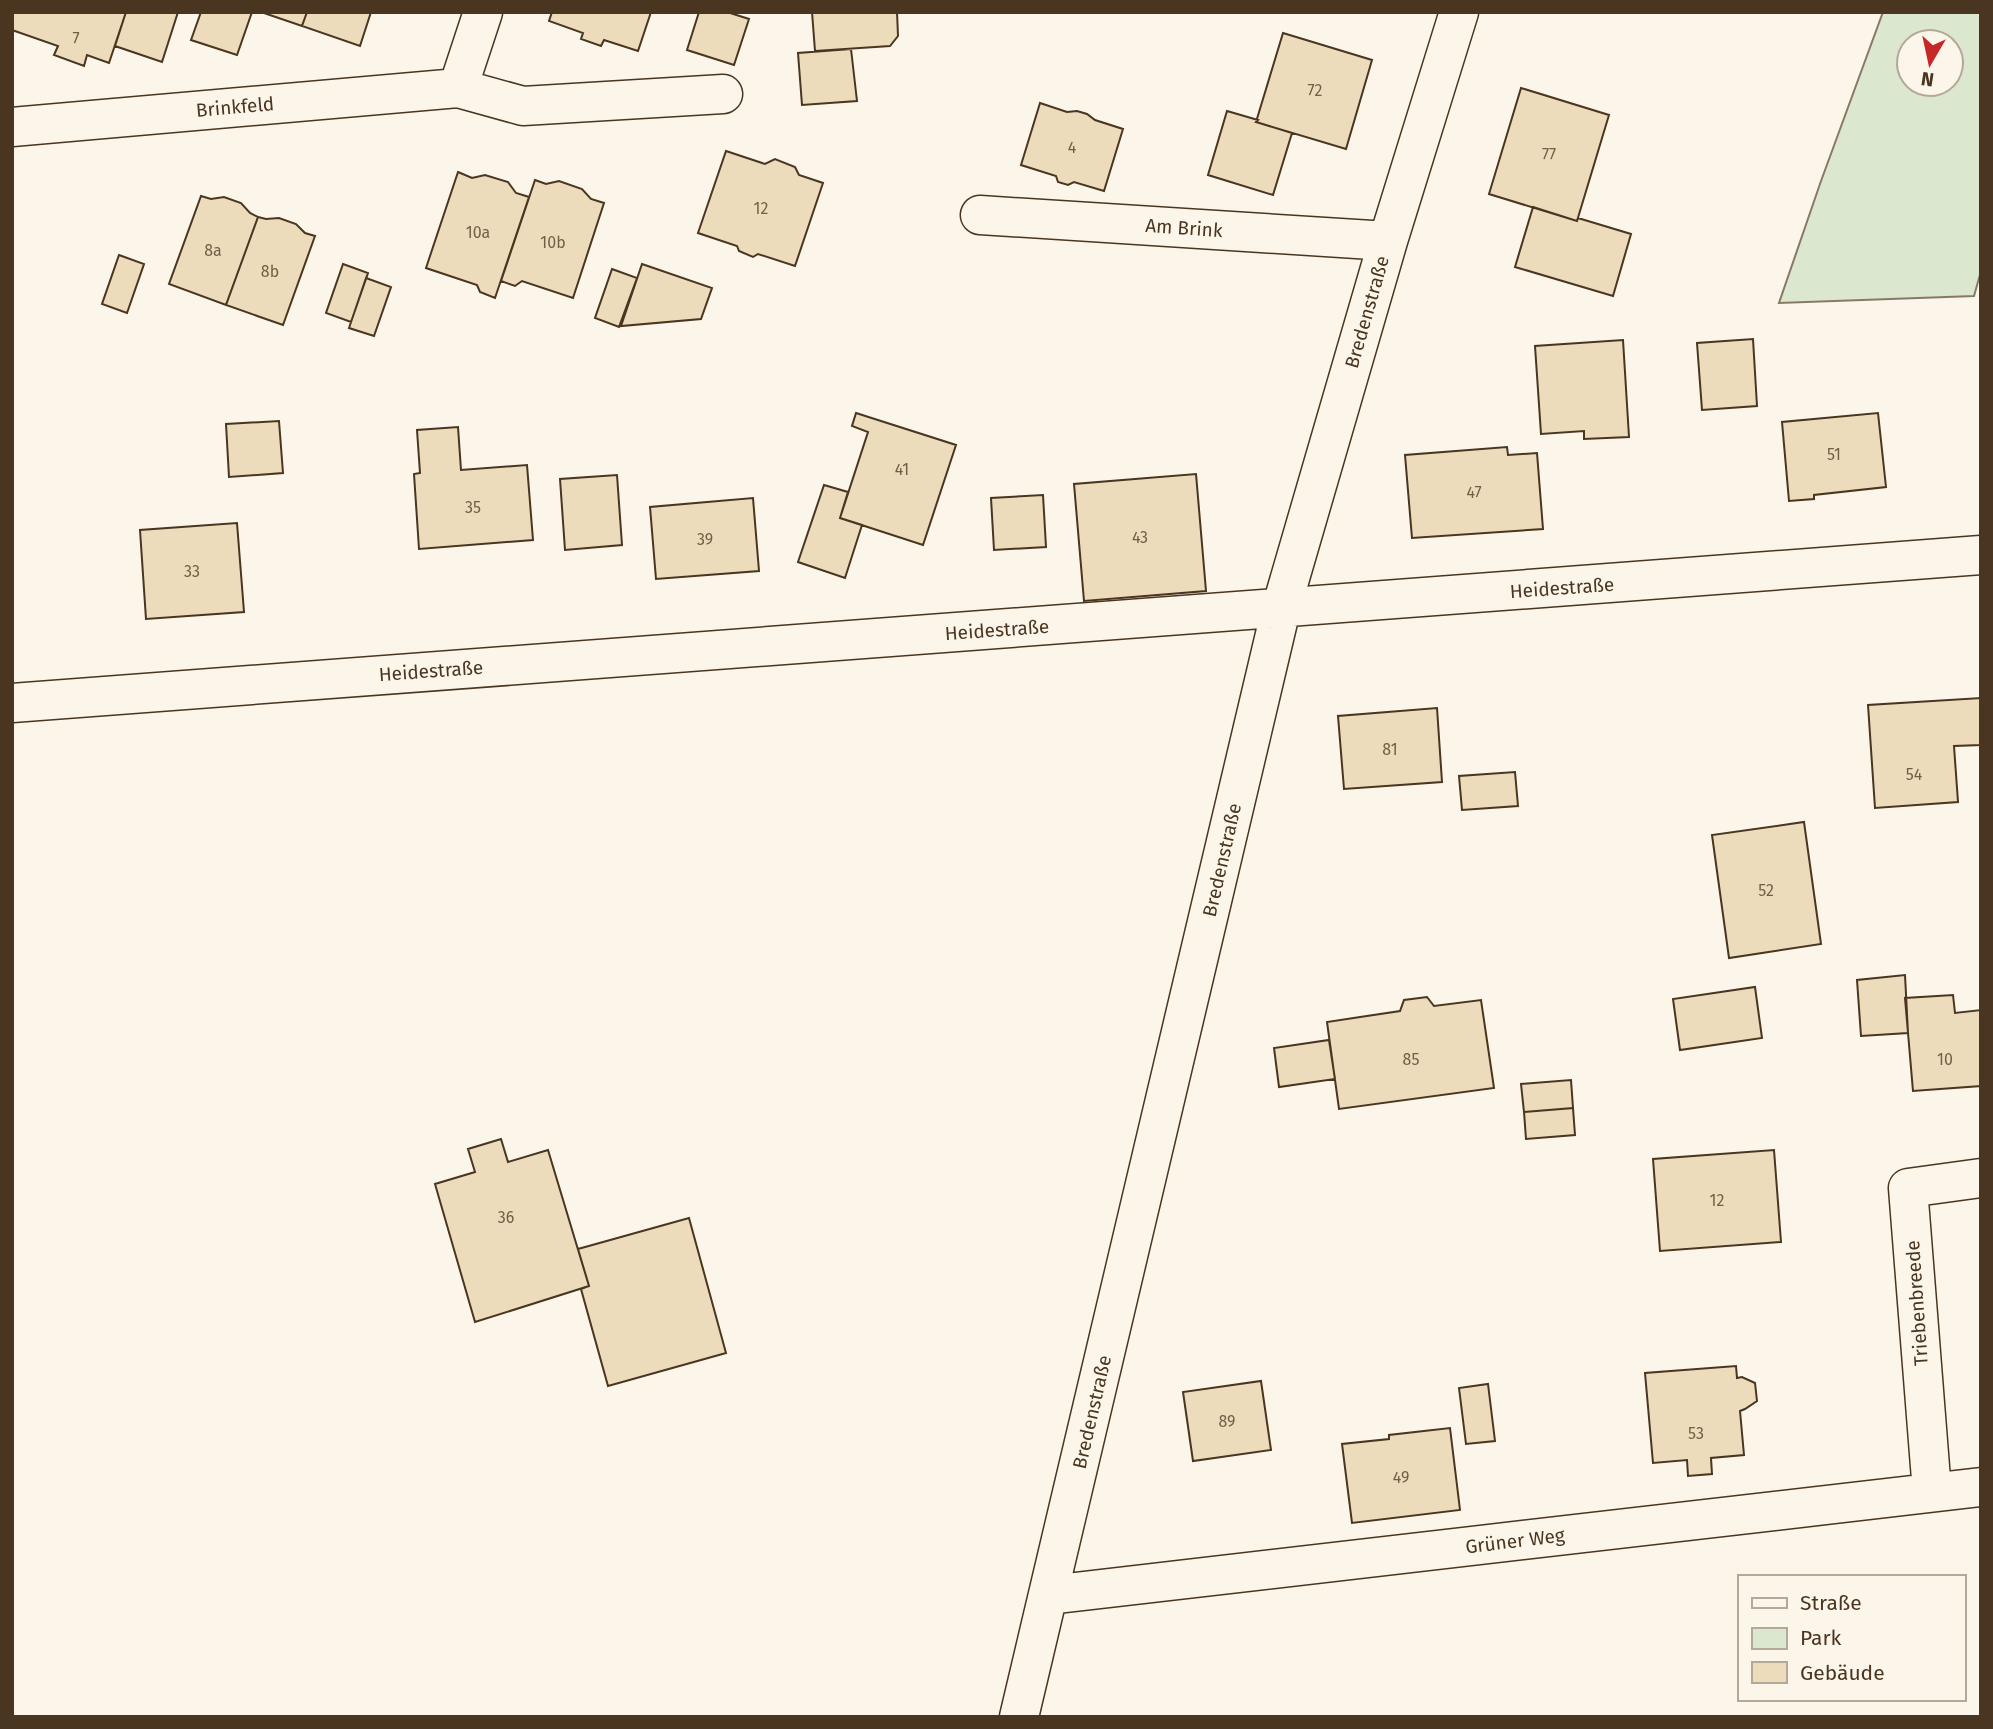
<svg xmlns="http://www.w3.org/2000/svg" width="1993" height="1729" viewBox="0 0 1993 1729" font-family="'Fira Sans',sans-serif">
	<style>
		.green { fill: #dce7d0; stroke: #887966; stroke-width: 2; fill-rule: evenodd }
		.building { fill: #ecdcbc; stroke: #4a3520; stroke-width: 2 }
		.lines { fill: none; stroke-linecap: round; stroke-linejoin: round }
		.street-casing { stroke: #4a3520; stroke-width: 41 }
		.street { stroke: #fbf6e9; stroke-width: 38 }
		.labels { text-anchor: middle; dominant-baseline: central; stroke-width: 5; stroke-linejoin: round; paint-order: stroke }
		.number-label { font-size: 16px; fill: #725f47 }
		.street-label { font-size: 19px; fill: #4a3520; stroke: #fbf6e9 }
	</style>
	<rect width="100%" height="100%" fill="#fbf6e9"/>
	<path class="green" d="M1883,12H1981V271L1974,296L1779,303L1821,181ZM1909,42H1951V84H1909Z"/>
	<path class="building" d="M12,12H126L109,63L87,55L84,66L54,55L58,46L12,30Z
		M126,12H178L162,62L115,46Z
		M201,12H252L237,55L191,40Z
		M261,12H307L302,26Z
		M307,12H371L360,46L302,26Z
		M552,12H651L638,51L604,40L601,46L581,39L583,33L549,21Z
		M699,12H727L749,19L734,65L687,50Z
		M812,12H897L898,36L890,46L815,51Z
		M1283,33L1372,60L1346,149L1256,122Z
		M851,49L857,101L802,105L798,53Z
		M1521,88L1609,115L1577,221L1489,194Z
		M1040,103L1067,112L1077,111L1087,114L1095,120L1123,129L1104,191L1074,182L1068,185L1058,182L1056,176L1021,165Z
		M1227,111L1258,120L1256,122L1292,133L1273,195L1208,175Z
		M726,151L765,164L775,159L795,167L799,175L823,183L795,266L758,254L753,257L739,251L737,246L698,233Z
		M458,172L472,178L485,175L508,182L516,193L529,197L495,298L480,292L477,285L426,268Z
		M535,180L546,184L559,181L582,189L591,199L604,203L573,298L522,281L515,286L501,281Z
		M201,196L211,199L224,197L241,203L250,213L258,217L226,305L169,284Z
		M1533,207L1577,221L1578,218L1631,234L1613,296L1515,267Z
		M258,217L266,219L279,218L296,224L305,233L315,236L283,325L226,305Z
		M119,255L144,264L127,313L102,304Z
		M343,264L368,273L351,322L326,313Z
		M642,264L712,288L701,319L621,326Z
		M612,269L637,278L619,327L595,318Z
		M366,278L391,287L374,336L349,328Z
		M1753,339L1757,406L1702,410L1697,343Z
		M1623,340L1629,437L1584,439V431L1541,434L1535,346Z
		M856,413L956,445L923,545L840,518L868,432L852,426Z
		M1878,413L1886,487L1814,495V499L1789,501L1782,422Z
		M279,421L283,473L229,477L226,424Z
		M458,427L461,470L527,465L533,540L419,549L414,474L420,473L417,430Z
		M1507,447L1508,455L1537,453L1543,529L1412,538L1405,455Z
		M1196,474L1206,591L1084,601L1074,484Z
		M617,475L622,545L565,550L560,479Z
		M824,485L848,492L840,518L862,525L845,578L798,562Z
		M1043,495L1046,547L994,550L991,498Z
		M753,498L759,571L656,579L650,507Z
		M237,523L244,612L146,619L140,530Z
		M1981,698V745L1954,746L1958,802L1875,808L1868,705Z
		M1437,708L1442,782L1344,789L1338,716Z
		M1515,772L1518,806L1462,810L1459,776Z
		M1804,822L1821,944L1729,958L1712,835Z
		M1905,975L1908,1033L1861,1036L1857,980Z
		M1755,987L1762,1038L1680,1050L1673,999Z
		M1953,995L1955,1013L1981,1010V1086L1913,1091L1905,998Z
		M1427,997L1434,1006L1481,1000L1494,1088L1339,1109L1327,1022L1400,1011L1404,1000Z
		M1329,1040L1335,1079L1279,1087L1274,1048Z
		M1571,1080L1573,1108L1524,1112L1521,1084Z
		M1573,1108L1575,1135L1526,1139L1524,1112Z
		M501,1139L508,1162L548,1150L589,1286L475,1322L435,1184L475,1172L468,1149Z
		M1774,1150L1781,1242L1660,1251L1653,1159Z
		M689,1218L726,1353L608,1386L581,1289L589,1286L578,1249Z
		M1736,1366L1737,1378L1742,1377L1755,1383L1757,1401L1745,1409L1740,1411L1744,1455L1711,1458L1712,1474L1688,1476L1687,1460L1653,1463L1645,1373Z
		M1261,1381L1271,1450L1193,1461L1183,1392Z
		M1488,1384L1495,1441L1466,1444L1459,1388Z
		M1450,1428L1460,1510L1352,1523L1342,1444L1389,1439V1435Z"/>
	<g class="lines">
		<defs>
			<path id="street" d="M458,88L483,12
				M12,127L458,88L523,106L723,94
				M980,215L1388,241
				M12,703L1981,555
				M1932,1492L1908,1188L1981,1178
				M1049,1595L1981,1487
				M1019,1717L1281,609L1388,241L1459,12"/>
		</defs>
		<use href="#street" class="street-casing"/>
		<use href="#street" class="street"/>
	</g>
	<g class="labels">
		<g class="number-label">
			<text x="76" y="38">7</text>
			<text x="1315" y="90">72</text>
			<text x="1072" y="147">4</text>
			<text x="1549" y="154">77</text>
			<text x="761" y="208">12</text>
			<text x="478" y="232">10a</text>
			<text x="553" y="242">10b</text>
			<text x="213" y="250">8a</text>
			<text x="270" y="271">8b</text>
			<text x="1834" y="454">51</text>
			<text x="902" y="469">41</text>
			<text x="1474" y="492">47</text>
			<text x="473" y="507">35</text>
			<text x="1140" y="537">43</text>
			<text x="705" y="539">39</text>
			<text x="192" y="571">33</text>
			<text x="1390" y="749">81</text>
			<text x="1914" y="774">54</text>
			<text x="1766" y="890">52</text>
			<text x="1411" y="1059">85</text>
			<text x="1945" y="1059">10</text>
			<text x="1717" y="1200">12</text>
			<text x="506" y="1217">36</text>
			<text x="1227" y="1421">89</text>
			<text x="1696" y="1433">53</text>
			<text x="1401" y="1477">49</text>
		</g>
		<g class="street-label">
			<text transform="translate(235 107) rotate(-5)">Brinkfeld</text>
			<text transform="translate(1184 228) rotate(4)">Am Brink</text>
			<text transform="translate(1367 312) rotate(-74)">Bredenstraße</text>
			<text transform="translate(1562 588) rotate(-4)">Heidestraße</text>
			<text transform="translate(997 630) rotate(-4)">Heidestraße</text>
			<text transform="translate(431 671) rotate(-4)">Heidestraße</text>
			<text transform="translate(1222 860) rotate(-77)">Bredenstraße</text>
			<text transform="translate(1917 1303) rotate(-94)">Triebenbreede</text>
			<text transform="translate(1092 1412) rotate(-77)">Bredenstraße</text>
			<text transform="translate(1515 1541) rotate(-7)">Grüner Weg</text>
		</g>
	</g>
	<rect width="1993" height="1729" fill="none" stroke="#4a3520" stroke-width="28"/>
	<rect x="1738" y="1575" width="228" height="126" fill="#fbf6e9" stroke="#b4a999" stroke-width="2"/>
	<rect x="1752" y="1598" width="35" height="10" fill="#fbf6e9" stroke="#b4a999" stroke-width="2"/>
	<text x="1800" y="1610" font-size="21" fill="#4a3520">Straße</text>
	<rect x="1752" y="1628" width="35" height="21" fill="#dce7d0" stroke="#b4a999" stroke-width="2"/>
	<text x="1800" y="1645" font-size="21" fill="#4a3520">Park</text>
	<rect x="1752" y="1662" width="35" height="21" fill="#ecdcbc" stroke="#b4a999" stroke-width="2"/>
	<text x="1800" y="1680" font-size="21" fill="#4a3520">Gebäude</text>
	<g transform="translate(1930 63) rotate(189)"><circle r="33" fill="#fbf6e9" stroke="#b4a999" stroke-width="2"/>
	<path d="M0-5L12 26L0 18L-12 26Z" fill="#c62828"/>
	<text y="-10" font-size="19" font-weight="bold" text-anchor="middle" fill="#4a3520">N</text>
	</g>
</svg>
